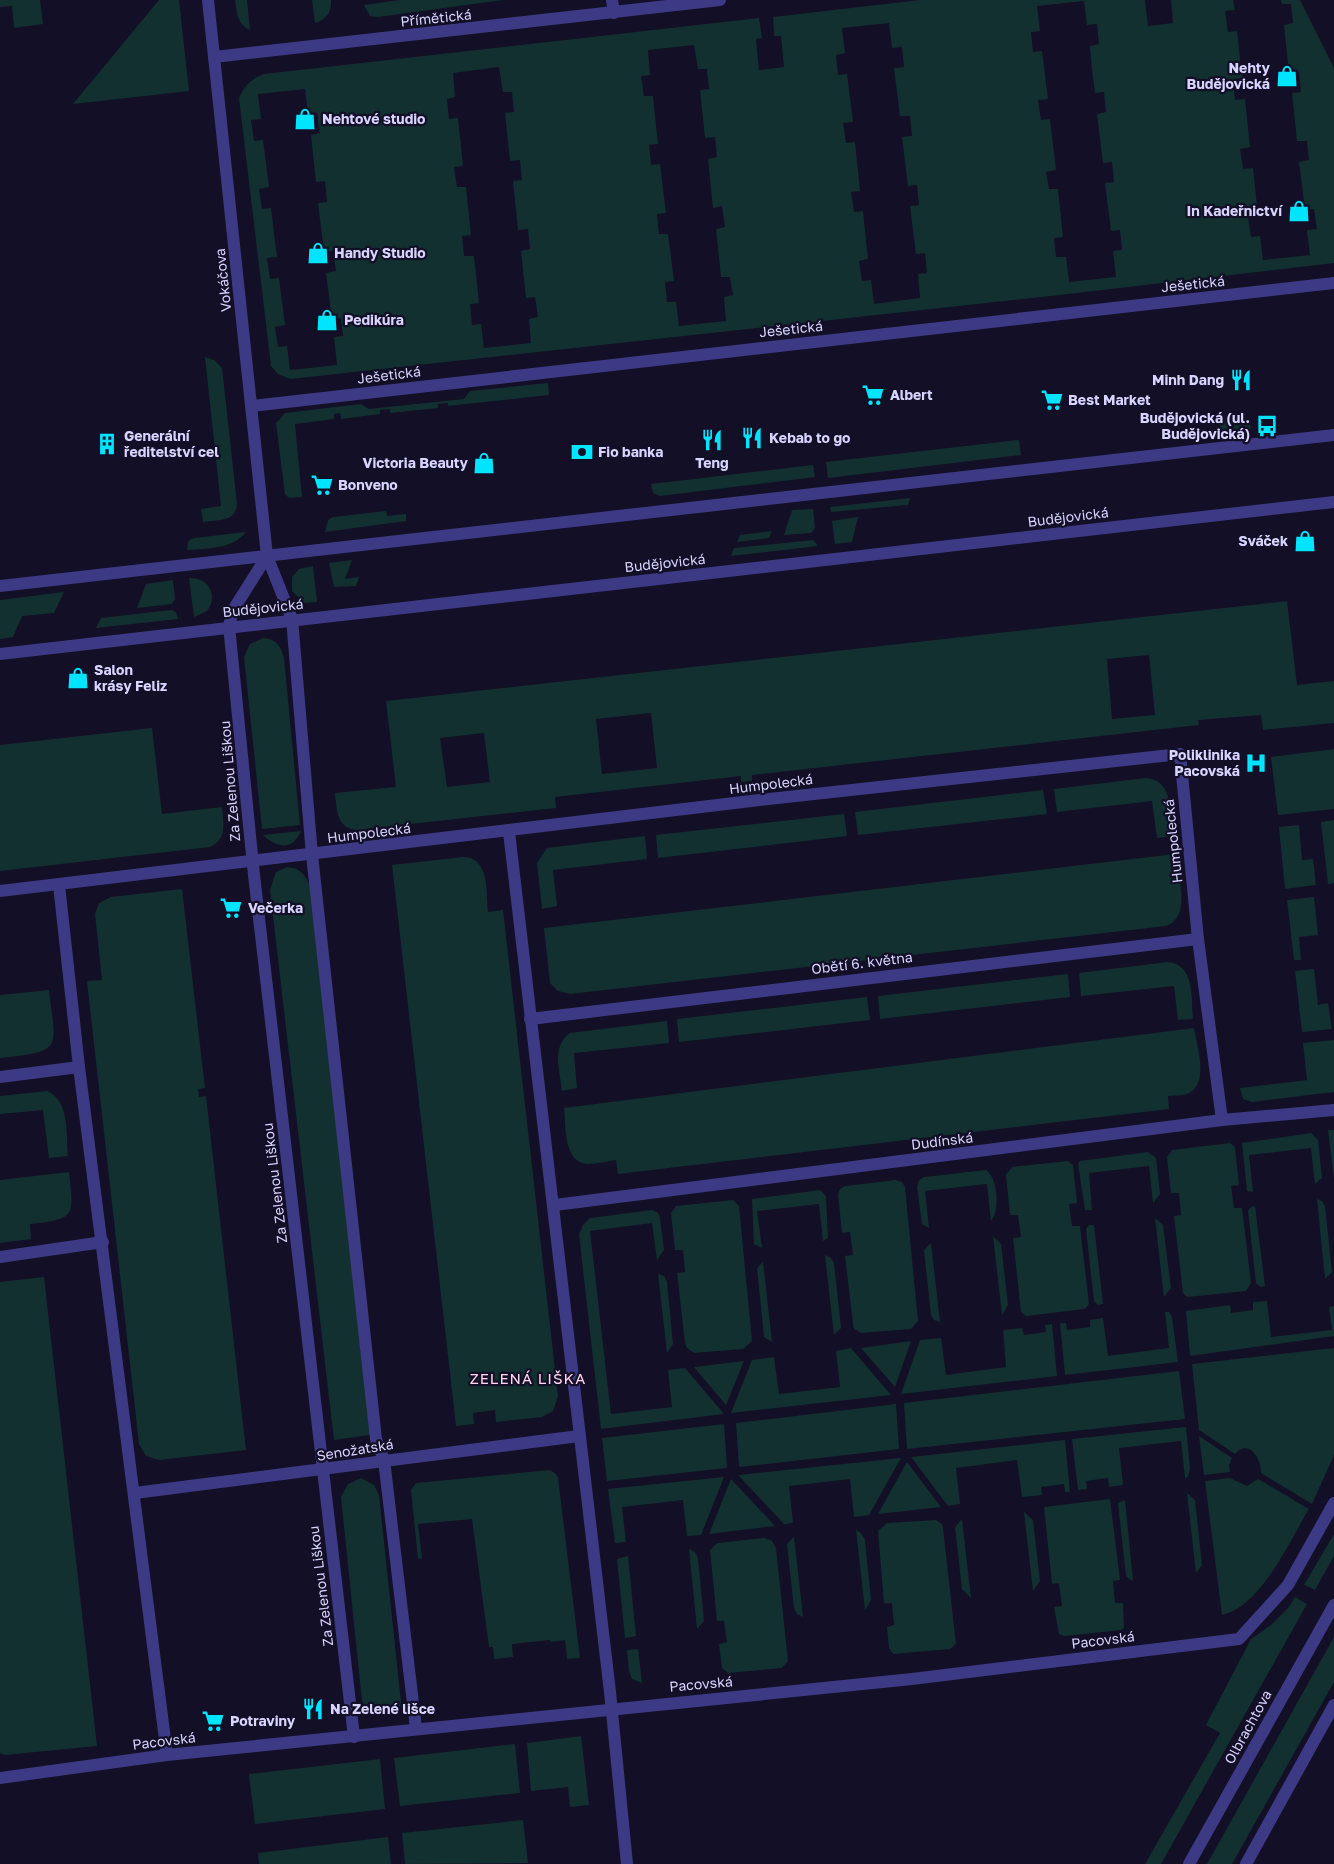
<svg xmlns="http://www.w3.org/2000/svg" width="1334" height="1864" viewBox="0 0 1334 1864" font-family="'Golos Text',sans-serif">
<style>
.green{fill:#12302f;fill-rule:evenodd}
.lines{fill:none;stroke-linecap:round;stroke-linejoin:round}
.minor{stroke:#3d3a85;stroke-width:12}
.tertiary{stroke:#3d3a85;stroke-width:12}
.labels{text-anchor:middle;stroke-width:4.5;stroke-linejoin:round;paint-order:stroke}
.street-label{font-size:14px;fill:#d9d4ff;stroke:#130f26}
.poi-label{font-size:14px;font-weight:bold;fill:#d9d4ff;stroke:#130f26;text-anchor:start}
.neighbourhood-label{font-size:15px;letter-spacing:1px;fill:#ffd6f0;stroke:#130f26}
</style>
<rect width="100%" height="100%" fill="#130f26"/>
<g class="green">
<path d="M0,0H40L43,24L14,28L12,6L0,7Z"/>
<path d="M159,0H179L189,91L73,104Z"/>
<path d="M235,0H247L250,30C237,24 237,13 235,0Z"/>
<path d="M312,0H331C332,12 326,20 315,23Z"/>
<path d="M400,0H503L378,17L370,16L364,5Z"/>
<path d="M920,0H1145L1148,26L1173,23L1171,0H1233L1235,10L1225,11L1228,32L1237,31L1242,78L1233,79L1235,100L1245,99L1250,147L1240,149L1243,169L1253,168L1258,215L1248,217L1251,237L1260,236L1263,260L1310,255L1307,230L1317,229L1314,209L1305,210L1299,162L1309,160L1307,141H1297L1292,93L1301,92L1299,72L1289,73L1284,25L1293,23L1291,4H1282L1281,0H1300L1334,68V263L1042,297L290,379L278,374L271,366L239,98C245,85 251,79 264,74L759,18L762,38L756,39L759,70L784,67L781,36H774L773,17ZM1084,1L1087,25L1097,24L1099,44L1090,46L1092,70L1045,75L1042,51L1033,52L1031,32L1040,31L1037,6ZM889,23L892,48L902,47L904,67L894,68L900,116H910L912,136L902,137L908,186L917,185L919,205L910,206L916,254L925,253L927,273L918,274L920,298L874,304L871,280L862,281L859,261L868,259L863,211L854,212L851,192L860,191L855,142L846,143L843,123L853,122L847,74L838,75L836,55L845,53L842,28ZM694,45L698,69H707L709,89L700,90L705,138L715,137L717,157L708,159L713,208L722,206L725,227L716,229L721,277H730L733,295L724,297L726,321L679,326L676,302H667L665,282L674,281L668,234H659L657,214L666,213L660,164L651,165L649,145L658,144L653,96H644L641,76L650,75L648,50ZM499,67L503,92H512L514,112L505,113L510,161L520,160L522,180L513,181L518,230L528,229L530,249L521,251L526,298L535,297L538,317L529,319L531,343L484,348L481,324L472,325L470,304L479,303L474,256H464L462,236L471,235L466,187H457L454,167L463,166L458,118L449,119L447,99L455,97L453,73ZM1092,70L1095,93L1104,92L1106,112L1097,114L1103,163L1112,162L1114,182L1105,183L1111,231L1120,230L1122,250L1113,251L1116,277L1069,282L1066,257H1056L1054,238L1063,237L1058,189H1049L1046,172L1056,170L1050,119L1041,120L1038,100L1048,99L1045,75ZM305,89L308,114L317,113L320,133L311,135L316,182L325,181L327,202L318,203L324,252L333,251L336,271L326,273L332,319L341,318L343,336L334,337L337,365L290,370L287,346L278,347L275,327L285,325L279,278L270,279L267,258L277,257L271,208L262,209L259,189L269,187L263,140L254,141L251,120L261,119L258,94Z"/>
<path d="M205,357L214,360L222,368L237,504C235,523 219,519 203,522L201,509L221,506Z"/>
<path d="M548,383L549,395L448,406V403L438,404V408L390,413V409L380,410V414L341,419L340,413L334,414V419L295,424L302,497L289,498L285,494L276,423L285,413L361,404L369,409L464,399L470,391Z"/>
<path d="M1238,415L1249,420L1251,429L1221,433L1219,418Z"/>
<path d="M1019,440L1021,455L828,478L826,462Z"/>
<path d="M813,465L815,477L660,496L653,493L651,484Z"/>
<path d="M910,498L908,505L831,512L830,507Z"/>
<path d="M813,509L815,528L811,533L784,535L792,510Z"/>
<path d="M386,511L387,516L406,514V521L325,532L328,520L333,517Z"/>
<path d="M858,517L852,542L835,544L832,521Z"/>
<path d="M772,531L769,538L737,542L740,535Z"/>
<path d="M246,532C231,550 208,548 187,550L188,541L194,538Z"/>
<path d="M813,540L818,546L731,556L734,548Z"/>
<path d="M352,560L345,579L359,577L356,586L334,587L329,563Z"/>
<path d="M313,566L317,602L304,603L292,591V577L299,569Z"/>
<path d="M189,578C208,577 219,595 207,611L194,617Z"/>
<path d="M173,580L175,599L172,604L137,608L146,584Z"/>
<path d="M64,592L54,613L22,616L13,637L0,639V600Z"/>
<path d="M1287,601L1297,685L1334,681V723L1263,730L1261,715L1198,720L1199,725L752,775V781L741,782V776L555,797L556,808L356,830C336,827 337,810 335,793L396,787L386,701ZM1149,655L1155,715L1112,719L1107,659ZM651,713L657,768L602,774L596,719ZM484,733L490,782L447,787L440,738Z"/>
<path d="M171,610L176,612L178,619L96,628L101,618Z"/>
<path d="M263,638C276,639 281,646 284,658L300,825L262,829L244,657L250,644Z"/>
<path d="M152,728L162,814L222,807C223,823 228,839 210,847L0,871V745Z"/>
<path d="M1334,749V809L1278,815L1271,757Z"/>
<path d="M1146,778C1174,780 1170,814 1173,836L1157,838L1152,801L1057,812L1054,789Z"/>
<path d="M1043,790L1047,814L858,835L855,812Z"/>
<path d="M844,814L847,836L658,858L656,835Z"/>
<path d="M1334,820V883L1328,884L1321,822Z"/>
<path d="M1299,825L1302,860L1313,859L1316,885L1285,889L1279,827Z"/>
<path d="M301,831C293,851 276,848 263,835Z"/>
<path d="M645,836L647,859L553,870L557,906L542,909L537,863L547,848Z"/>
<path d="M1175,854C1178,875 1192,917 1166,926L570,994L558,991L550,983L544,928Z"/>
<path d="M463,857C490,857 486,893 488,912L503,910L558,1396L553,1411L542,1417L496,1422L495,1410L473,1413L474,1424L456,1426L392,865Z"/>
<path d="M287,867C300,868 306,875 310,887L370,1435L334,1440L270,890L276,872Z"/>
<path d="M182,889L205,1088L198,1089L199,1097L206,1096L246,1450L159,1460L146,1456L139,1444L87,981L102,980L95,914L99,903L111,897Z"/>
<path d="M1314,897L1318,935L1299,937L1301,960H1294L1287,900Z"/>
<path d="M1168,962C1195,965 1191,997 1193,1019L1178,1020L1174,986L1081,996L1079,973Z"/>
<path d="M1314,969L1318,1005L1328,1003L1332,1029L1302,1032L1295,971Z"/>
<path d="M1068,974L1070,997L880,1019L878,996Z"/>
<path d="M49,990C56,1050 64,1051 0,1058V995Z"/>
<path d="M867,997L870,1020L679,1042L677,1019Z"/>
<path d="M667,1021L669,1043L574,1053L577,1088L562,1091C560,1071 551,1046 570,1033Z"/>
<path d="M1194,1028C1197,1046 1210,1085 1187,1094C1182,1096 1174,1095 1168,1096L1169,1109L618,1174L616,1160C607,1161 597,1164 588,1164C563,1163 566,1126 564,1108Z"/>
<path d="M1334,1040V1092L1252,1102L1243,1099L1240,1088L1307,1080L1303,1043Z"/>
<path d="M47,1091C70,1100 66,1136 68,1156L49,1158L43,1110L0,1114V1096Z"/>
<path d="M1328,1130H1334V1179Z"/>
<path d="M1311,1133L1318,1140L1322,1178L1315,1184L1311,1148L1249,1155L1253,1192L1247,1191L1242,1143Z"/>
<path d="M1230,1143L1235,1147L1239,1185L1231,1186L1234,1208H1242L1251,1283L1246,1291L1187,1297L1183,1293L1174,1216L1181,1215L1179,1193H1171L1167,1157L1172,1150Z"/>
<path d="M1148,1152L1156,1158L1160,1194L1153,1203L1149,1166L1089,1173L1092,1210H1085L1078,1164L1080,1161Z"/>
<path d="M1068,1161L1073,1165L1077,1203L1069,1204L1072,1226H1080L1089,1304L1085,1309L1026,1316L1021,1312L1013,1238L1021,1237L1018,1215H1010L1006,1175L1012,1167Z"/>
<path d="M986,1170C998,1178 1000,1211 991,1221L987,1184L925,1191L929,1228L922,1224L917,1187L919,1180L924,1177Z"/>
<path d="M69,1172C74,1217 76,1219 30,1224L31,1239L0,1243V1180Z"/>
<path d="M896,1180L902,1182L905,1187L918,1321L911,1329L861,1333L854,1329L853,1324L845,1256L853,1255L850,1232L842,1233L838,1194L840,1189L845,1186Z"/>
<path d="M820,1190L826,1196L828,1238L823,1241L819,1204L757,1211L762,1248L754,1244L752,1199Z"/>
<path d="M1317,1199L1322,1201L1325,1206L1332,1272L1325,1279Z"/>
<path d="M733,1200L739,1206L752,1341L743,1349L694,1353L687,1348L685,1343L677,1273L685,1272L683,1250H675L671,1213L676,1206Z"/>
<path d="M1255,1206L1265,1286L1261,1287L1256,1283L1248,1211L1251,1207Z"/>
<path d="M652,1210L658,1213L660,1218L664,1250L657,1260L652,1223L590,1231L611,1414L672,1407L668,1370L685,1368L724,1414L601,1429L579,1234L583,1225L590,1218Z"/>
<path d="M1155,1218L1163,1225L1171,1288L1164,1297Z"/>
<path d="M1089,1225H1094L1103,1304L1098,1305L1094,1301L1086,1229Z"/>
<path d="M993,1236L1001,1244L1008,1305L1002,1315Z"/>
<path d="M931,1243L940,1322L934,1320L931,1315L924,1250Z"/>
<path d="M825,1255L831,1258L834,1263L841,1328L834,1335Z"/>
<path d="M763,1262L772,1342L764,1337L757,1268Z"/>
<path d="M658,1274L664,1276L667,1282L673,1344L667,1353Z"/>
<path d="M44,1277L97,1746L5,1755L0,1753V1282Z"/>
<path d="M1267,1301L1271,1337L1332,1330L1329,1307L1334,1306V1336L1190,1356L1186,1311L1230,1305L1231,1313L1253,1310V1302Z"/>
<path d="M1165,1312H1169L1172,1317L1178,1362L1065,1375L1060,1323H1066L1067,1330L1090,1327V1320L1103,1318L1108,1356L1169,1348Z"/>
<path d="M1052,1324L1057,1376L901,1394L920,1340L941,1338L946,1375L1006,1367L1003,1330L1022,1328L1024,1335L1046,1332L1045,1325Z"/>
<path d="M911,1341L895,1387L861,1348Z"/>
<path d="M851,1348L891,1395L731,1413L752,1360L774,1357L779,1394L840,1387L836,1351Z"/>
<path d="M1334,1348V1455L1312,1504L1261,1473C1262,1459 1248,1438 1235,1454L1199,1430L1192,1364Z"/>
<path d="M744,1361L726,1405L694,1367Z"/>
<path d="M1179,1371L1185,1419L907,1449L904,1403Z"/>
<path d="M896,1404L899,1449L739,1467L736,1423Z"/>
<path d="M724,1424L727,1468L607,1481L602,1438Z"/>
<path d="M1186,1427L1190,1469L1188,1477L1185,1478L1181,1441L1119,1448L1123,1485L1109,1487L1108,1478L1086,1481L1087,1489L1078,1490L1072,1439Z"/>
<path d="M1199,1436L1232,1458L1229,1465L1230,1472L1204,1475Z"/>
<path d="M1065,1440L1070,1492H1065L1064,1484L1041,1487L1042,1495L1022,1497L1017,1460L956,1468L960,1504L948,1506L911,1457Z"/>
<path d="M901,1458L869,1515L854,1517L850,1479L789,1486L793,1523L784,1524L738,1475Z"/>
<path d="M907,1462L941,1507L878,1514Z"/>
<path d="M550,1470L556,1474L558,1478L580,1658L567,1659L565,1640L550,1642V1640L512,1644L513,1657L494,1659L493,1647H489L472,1519L418,1524L422,1558L418,1559L411,1490L416,1483Z"/>
<path d="M724,1477L701,1535L687,1536L683,1500L622,1507L626,1542L615,1543L608,1489Z"/>
<path d="M361,1478L374,1485L379,1495L401,1702L400,1710L367,1714L362,1701L341,1497L348,1484Z"/>
<path d="M1230,1478L1247,1486L1258,1479L1309,1509C1290,1540 1261,1607 1222,1615L1205,1481Z"/>
<path d="M731,1479L775,1526L709,1534Z"/>
<path d="M1187,1493L1195,1500L1202,1565L1196,1573Z"/>
<path d="M1110,1499L1120,1580L1113,1581L1115,1603H1123L1124,1628L1121,1630L1065,1636L1059,1634L1054,1607L1062,1606L1059,1583L1052,1584L1044,1507Z"/>
<path d="M1125,1500L1133,1580H1131L1126,1576L1118,1503Z"/>
<path d="M1024,1512L1033,1520L1040,1581L1033,1591Z"/>
<path d="M962,1519L971,1598L962,1589L955,1527Z"/>
<path d="M936,1520L942,1524L943,1528L956,1644L950,1649L893,1654L889,1648L887,1627L894,1625L892,1603H884L878,1531L887,1523Z"/>
<path d="M856,1530L861,1533L865,1540L871,1600L865,1610Z"/>
<path d="M1334,1534V1556L1315,1590L1304,1585Z"/>
<path d="M794,1537L803,1617L797,1614L794,1608L787,1544Z"/>
<path d="M765,1538L772,1541L776,1548L788,1661L782,1668L728,1673L722,1668L719,1644L727,1642L724,1621H717L710,1550L717,1543Z"/>
<path d="M689,1549L695,1552L698,1558L704,1621L697,1629Z"/>
<path d="M628,1556L636,1636L625,1638L617,1559Z"/>
<path d="M1295,1597L1307,1604L1161,1864H1145L1220,1733L1206,1725L1251,1639L1271,1625L1289,1607Z"/>
<path d="M1334,1637V1682L1232,1864H1207Z"/>
<path d="M638,1649L642,1683L632,1679L629,1671L627,1650Z"/>
<path d="M581,1736L589,1805L570,1807L568,1787L531,1791L527,1743Z"/>
<path d="M515,1744L520,1793L400,1806L394,1758Z"/>
<path d="M380,1759L385,1809L255,1824L249,1774Z"/>
<path d="M523,1820L528,1863L405,1864L402,1833Z"/>
<path d="M388,1837L391,1864H259L258,1853Z"/>
</g>
<g class="lines">
<g class="minor">
<path d="M208,0L267,556L292,619L312,855L376,1439L384,1460L416,1728"/>
<path d="M612,0L614,13"/>
<path d="M214,57L720,0"/>
<path d="M252,406L1334,283"/>
<path d="M267,556L233,610L229,626L254,875L354,1737"/>
<path d="M509,832L610,1692L627,1864"/>
<path d="M59,885L79,1067L167,1755"/>
<path d="M0,891L751,801L1180,754L1198,939L1222,1120"/>
<path d="M530,1019L1198,939"/>
<path d="M0,1077L79,1067"/>
<path d="M555,1205L1222,1120L1334,1110"/>
<path d="M0,1257L103,1242"/>
<path d="M135,1493L579,1436"/>
<path d="M0,1778L167,1755L912,1679L1239,1639L1288,1585L1334,1503"/>
</g>
<g class="tertiary">
<path d="M0,586L1334,435"/>
<path d="M0,654L1334,502"/>
<path d="M1189,1864L1334,1605"/>
<path d="M1246,1864L1334,1705"/>
</g>
</g>
<defs>
<g id="shop-bare" transform="scale(1.725)"><path d="M-5-2.5h2.3a2.7 3.5 0 0 1 5.4 0H5L5.5 6h-11ZM-1.5-2.5h3a1.5 2.3 0 0 0-3 0Z" fill="#00e5ff" stroke="#130f26" stroke-width="2.5" paint-order="stroke"/></g>
<g id="restaurant-bare" transform="scale(1.725)"><path d="M-5-6h1v4h1v-4h1v4h1v-4h1v5L-1.5 .5V6h-2V.5L-5-1ZM5-6V6H3V1.5H1.5Q1.5-4 5-6Z" fill="#00e5ff" stroke="#130f26" stroke-width="2.5" paint-order="stroke"/></g>
<g id="supermarket-bare" transform="scale(1.725)"><path d="M-6-5.5h2.5l.6 2H6L4.5 2H-2.5L-4.4-4H-6ZM-1.5 3.2a1.3 1.3 0 1 0 .1 0ZM3 3.2a1.3 1.3 0 1 0 .1 0Z" fill="#00e5ff" stroke="#130f26" stroke-width="2.5" paint-order="stroke"/></g>
<g id="bus-bare" transform="scale(1.725)"><path d="M-5-6H5V4H4V6H2V4H-2V6H-4V4H-5ZM-3.5-4V0h7V-4ZM-3.5 1.2v1.5H-2V1.2ZM2 1.2v1.5H3.5V1.2Z" fill="#00e5ff" stroke="#130f26" stroke-width="2.5" paint-order="stroke"/></g>
<g id="building-bare" transform="scale(1.725)"><path d="M-4-6H4V6H1V3H-1V6H-4ZM-2.5-4.3h1.7v1.8h-1.7ZM.8-4.3h1.7v1.8H.8ZM-2.5-1h1.7V.8h-1.7ZM.8-1h1.7V.8H.8Z" fill="#00e5ff" stroke="#130f26" stroke-width="2.5" paint-order="stroke"/></g>
<g id="bank-bare" transform="scale(1.725)"><path d="M-6-4H6V4H-6ZM0-2.3a2.3 2.3 0 1 0 0 4.6a2.3 2.3 0 1 0 0-4.6Z" fill="#00e5ff" stroke="#130f26" stroke-width="2.5" paint-order="stroke"/></g>
<g id="hospital-bare" transform="scale(1.725)"><path d="M-5-5h3v3.5h4V-5h3V5h-3V1.5h-4V5h-3Z" fill="#00e5ff" stroke="#130f26" stroke-width="2.5" paint-order="stroke"/></g>
</defs>
<g fill-rule="evenodd">
<use href="#shop-bare" x="1287" y="76"/>
<use href="#shop-bare" x="305" y="119"/>
<use href="#shop-bare" x="1299" y="211"/>
<use href="#shop-bare" x="318" y="253"/>
<use href="#shop-bare" x="327" y="320"/>
<use href="#restaurant-bare" x="1241" y="380"/>
<use href="#supermarket-bare" x="873" y="395"/>
<use href="#supermarket-bare" x="1052" y="400"/>
<use href="#bus-bare" x="1267" y="426"/>
<use href="#restaurant-bare" x="752" y="438"/>
<use href="#restaurant-bare" x="712" y="440"/>
<use href="#building-bare" x="107" y="444"/>
<use href="#bank-bare" x="582" y="452"/>
<use href="#shop-bare" x="484" y="463"/>
<use href="#supermarket-bare" x="322" y="485"/>
<use href="#shop-bare" x="1305" y="541"/>
<use href="#shop-bare" x="78" y="678"/>
<use href="#hospital-bare" x="1256" y="763"/>
<use href="#supermarket-bare" x="231" y="908"/>
<use href="#restaurant-bare" x="313" y="1709"/>
<use href="#supermarket-bare" x="213" y="1721"/>
</g>
<g class="labels">
<g class="street-label">
<text transform="translate(436 18) rotate(-6)" y="5">Přímětická</text>
<text transform="translate(223 280) rotate(-96)" y="5">Vokáčova</text>
<text transform="translate(1193 284) rotate(-6)" y="5">Ješetická</text>
<text transform="translate(791 329) rotate(-6)" y="5">Ješetická</text>
<text transform="translate(389 375) rotate(-7)" y="5">Ješetická</text>
<text transform="translate(1068 517) rotate(-7)" y="5">Budějovická</text>
<text transform="translate(665 563) rotate(-6)" y="5">Budějovická</text>
<text transform="translate(263 608) rotate(-6)" y="5">Budějovická</text>
<text transform="translate(230 781) rotate(-95)" y="5">Za Zelenou Liškou</text>
<text transform="translate(771 784) rotate(-7)" y="5">Humpolecká</text>
<text transform="translate(369 833) rotate(-7)" y="5">Humpolecká</text>
<text transform="translate(1173 841) rotate(-96)" y="5">Humpolecká</text>
<text transform="translate(862 963) rotate(-7)" y="5">Obětí 6. května</text>
<text transform="translate(942 1141) rotate(-7)" y="5">Dudínská</text>
<text transform="translate(275 1183) rotate(-97)" y="5">Za Zelenou Liškou</text>
<text transform="translate(355 1450) rotate(-9)" y="5">Senožatská</text>
<text transform="translate(321 1586) rotate(-97)" y="5">Za Zelenou Liškou</text>
<text transform="translate(1103 1640) rotate(-7)" y="5">Pacovská</text>
<text transform="translate(701 1684) rotate(-5)" y="5">Pacovská</text>
<text transform="translate(1248 1727) rotate(-61)" y="5">Olbrachtova</text>
<text transform="translate(164 1741) rotate(-7)" y="5">Pacovská</text>
</g>
<g class="poi-label">
<text x="1270" y="73" text-anchor="end">Nehty<tspan x="1270" dy="16">Budějovická</tspan></text>
<text x="322" y="124">Nehtové studio</text>
<text x="1282" y="216" text-anchor="end">In Kadeřnictví</text>
<text x="334" y="258">Handy Studio</text>
<text x="344" y="325">Pedikúra</text>
<text x="1224" y="385" text-anchor="end">Minh Dang</text>
<text x="890" y="400">Albert</text>
<text x="1068" y="405">Best Market</text>
<text x="1250" y="423" text-anchor="end">Budějovická (ul.<tspan x="1250" dy="16">Budějovická)</tspan></text>
<text x="124" y="441">Generální<tspan x="124" dy="16">ředitelství cel</tspan></text>
<text x="769" y="443">Kebab to go</text>
<text x="598" y="457">Fio banka</text>
<text x="468" y="468" text-anchor="end">Victoria Beauty</text>
<text x="712" y="468" text-anchor="middle">Teng</text>
<text x="338" y="490">Bonveno</text>
<text x="1288" y="546" text-anchor="end">Sváček</text>
<text x="94" y="675">Salon<tspan x="94" dy="16">krásy Feliz</tspan></text>
<text x="1240" y="760" text-anchor="end">Poliklinika<tspan x="1240" dy="16">Pacovská</tspan></text>
<text x="248" y="913">Večerka</text>
<text x="330" y="1714">Na Zelené lišce</text>
<text x="230" y="1726">Potraviny</text>
</g>
<g class="neighbourhood-label">
<text x="528" y="1384">ZELENÁ LIŠKA</text>
</g>
</g>
</svg>
